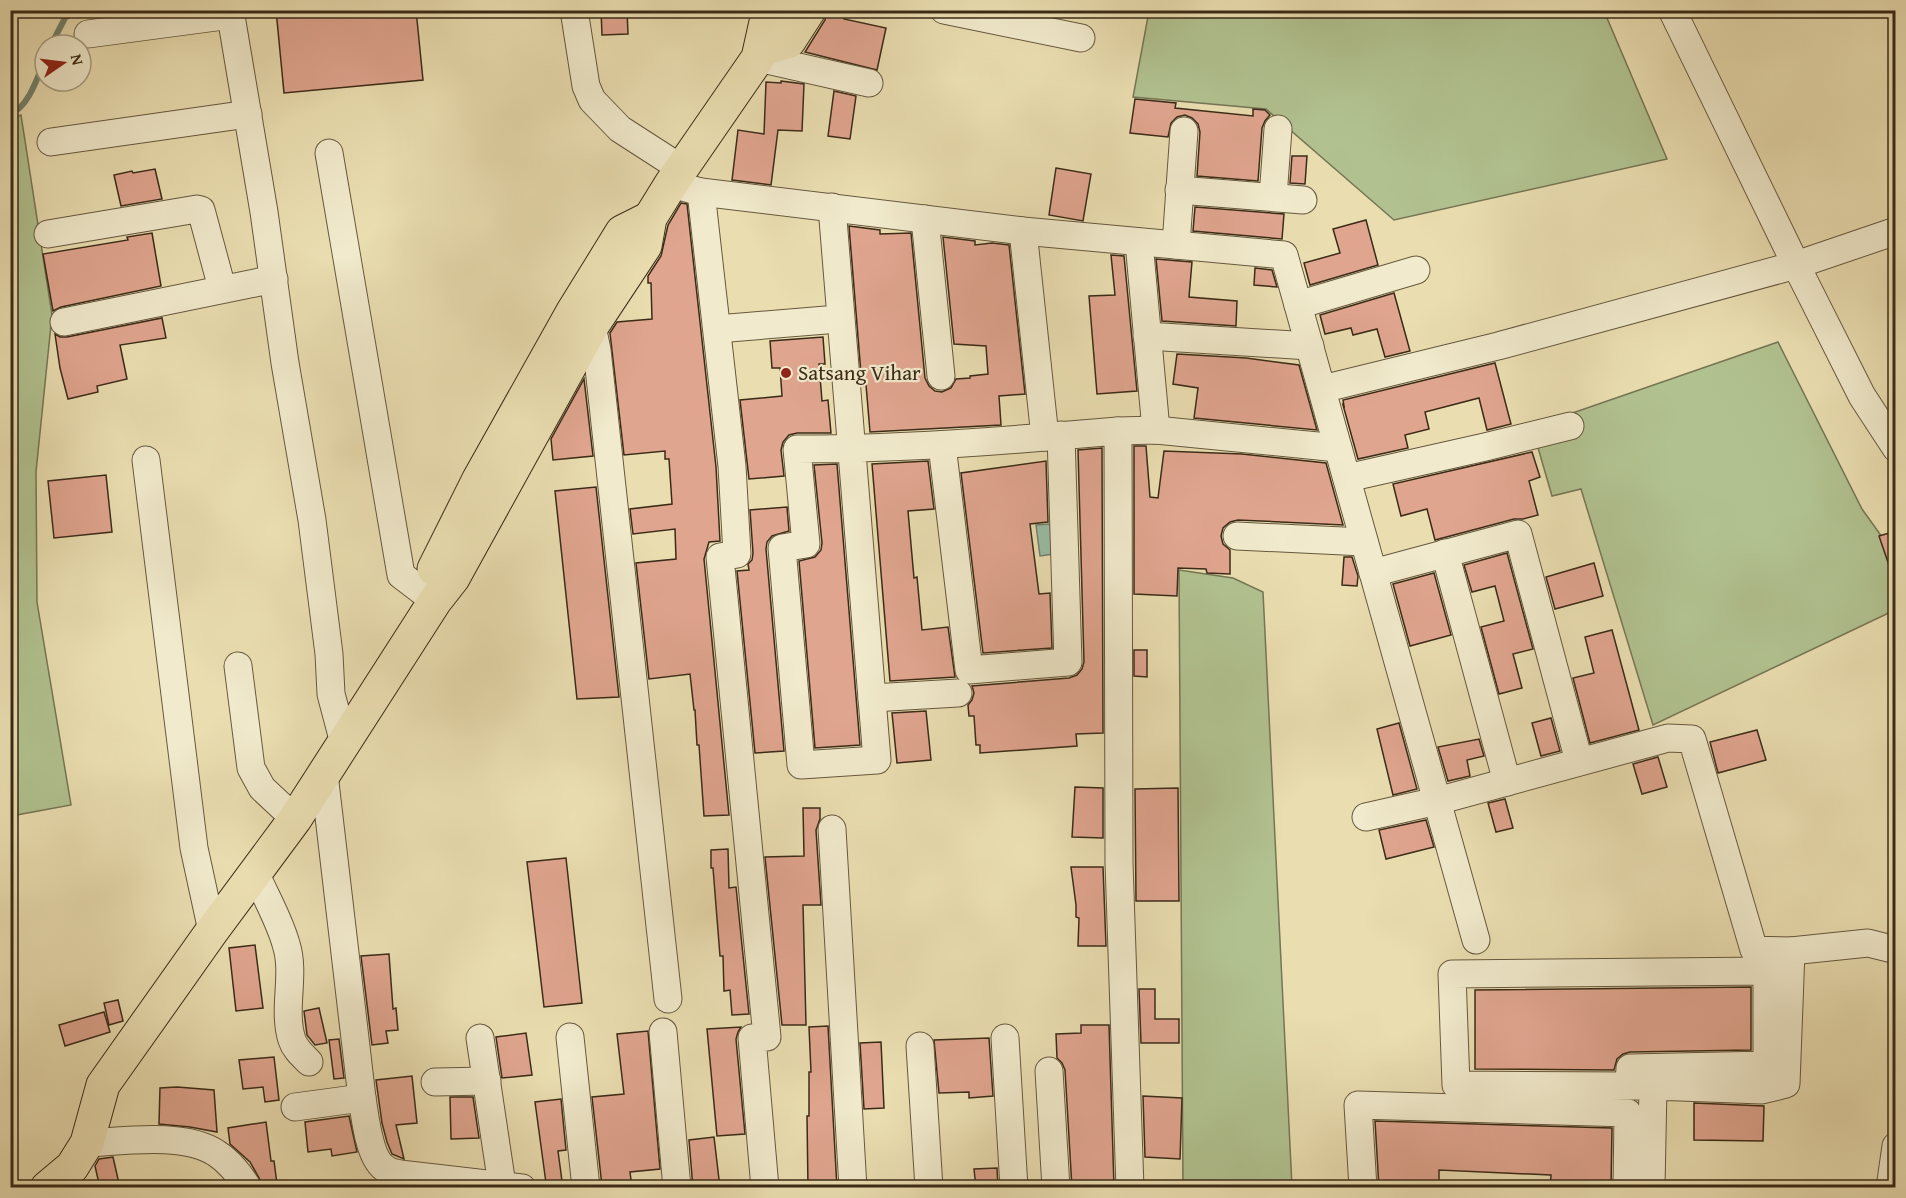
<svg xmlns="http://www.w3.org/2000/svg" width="1906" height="1198" viewBox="0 0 1906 1198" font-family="'Gentium Book Plus',serif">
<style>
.green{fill:#b1c290;stroke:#767654;stroke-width:1.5}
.water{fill:#99bda6;stroke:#73836d;stroke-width:1.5}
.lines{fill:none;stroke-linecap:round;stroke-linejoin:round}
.stream{stroke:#73836d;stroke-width:6}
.building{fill:#e0a58f;stroke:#3a2b17;stroke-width:1.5}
.minor-casing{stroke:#66583e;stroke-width:29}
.major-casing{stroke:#3a2b17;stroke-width:35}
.minor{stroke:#f1eacc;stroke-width:27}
.major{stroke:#eadeb1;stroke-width:33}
.poi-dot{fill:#8f2418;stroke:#f1eacc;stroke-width:2}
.labels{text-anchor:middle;stroke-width:4.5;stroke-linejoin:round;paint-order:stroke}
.poi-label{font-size:21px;fill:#3a2b17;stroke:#f1eacc;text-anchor:start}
</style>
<rect width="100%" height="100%" fill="#eadeb1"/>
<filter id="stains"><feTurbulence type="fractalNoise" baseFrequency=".00333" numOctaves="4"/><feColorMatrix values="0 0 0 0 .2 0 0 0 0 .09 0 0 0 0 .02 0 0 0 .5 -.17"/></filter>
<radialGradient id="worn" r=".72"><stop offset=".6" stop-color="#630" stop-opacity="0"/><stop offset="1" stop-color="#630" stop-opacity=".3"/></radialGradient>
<g class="green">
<path d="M1149,11H1604L1667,159L1394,220L1266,109L1133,97Z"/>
<path d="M21,115L52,315L36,472L37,602L71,805L11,816L10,119Z"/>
<path d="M1778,342L1862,509L1895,555V610L1653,725L1581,489L1552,496L1532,427Z"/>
<path d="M1179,570L1233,578L1263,592L1292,1187H1183Z"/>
</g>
<path class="water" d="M1050,524L1054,554L1040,556L1036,525Z"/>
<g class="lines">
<g class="stream">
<path d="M51,45L65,18L77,10"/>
<path d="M10,114C29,107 38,76 45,59"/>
</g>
</g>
<g class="building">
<path d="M276,10H416L423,80L284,93Z"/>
<path d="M601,10H627L628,34L602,35Z"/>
<path d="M828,10L845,14L844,19L886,28L877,70L805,52L825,20Z"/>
<path d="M781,81L804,84L802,131L778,130L771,185L732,180L738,130L764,134L766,82L781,83Z"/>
<path d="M834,91L856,96L850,139L828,136Z"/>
<path d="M1135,99L1176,103L1175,108L1253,116V109L1265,110L1270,115L1265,121L1262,128L1258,181L1197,176L1200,132L1198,124L1192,118L1185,115L1177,117L1171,123L1168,137L1130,133Z"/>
<path d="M1292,156H1307L1305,184L1290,183Z"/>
<path d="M1056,168L1091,174L1083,221L1049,215Z"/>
<path d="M155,169L162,199L121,206L114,175L132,171L133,173Z"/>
<path d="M681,203L687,204L716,467L720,541L709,542L704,559L729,815L704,816L699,745H697L695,710H694L690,674L649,679L636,563L676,559L675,529L633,534L630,509L672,504L669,459H665V451L624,455L610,333L617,322L652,319L651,283H648V276L661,256L668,225Z"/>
<path d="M1195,207L1284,214L1282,239L1193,231Z"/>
<path d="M1366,220L1378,265L1310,285L1304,263L1340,253L1333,229Z"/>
<path d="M849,226L880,230V234L911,233L925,378L929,386L935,391L942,392L951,388L956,379L970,378V376L988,374L986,346L954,344L943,237L975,241V245L992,243L1009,245L1025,394L999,396L1001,425L870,432L866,385L862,386Z"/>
<path d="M152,233L161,286L61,307L53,311L43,254L128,240L127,237Z"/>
<path d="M1111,255L1124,256L1137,391L1097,394L1089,296L1115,295Z"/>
<path d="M1156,259L1192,262L1189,297L1237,301L1236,326L1162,321Z"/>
<path d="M1255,268L1272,270L1277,287L1254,285Z"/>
<path d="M1394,293L1410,351L1385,357L1377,329L1353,335L1351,328L1325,334L1320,315Z"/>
<path d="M162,318L166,338L120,345L127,379L97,386L98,392L68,399L60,368L55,334L60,337H67Z"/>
<path d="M823,337L825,364H819L822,401L828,400L831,433H797L789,435L783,442L781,450L784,476L749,479L740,400L782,396L780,368H772L770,341Z"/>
<path d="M1177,354L1246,358L1299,365L1317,430L1194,418L1198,388L1173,384Z"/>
<path d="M1495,363L1511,424L1487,430L1479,398L1425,412L1429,429L1405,435L1408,448L1358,459L1343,405L1344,406L1343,400Z"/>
<path d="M584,379L593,456L553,460L551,439Z"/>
<path d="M1134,446H1146L1150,497L1158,498L1164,451L1242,454L1326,463L1343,525L1238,520L1230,522L1223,528L1221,536L1223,544L1230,550V574L1207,573L1206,569L1178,568L1177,596L1134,594Z"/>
<path d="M1102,448L1103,733L1076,734L1077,746L980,753V745H976L974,716H969L968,705L972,700L974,693L972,686L1069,678L1077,675L1082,669L1084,662L1078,450Z"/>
<path d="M1532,452L1540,477L1529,481L1538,515L1523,519H1514L1435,540L1427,509L1401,516L1393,484Z"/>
<path d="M928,461L934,509L908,511L914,578L917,577L922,630L948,627L955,677L890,681L872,464Z"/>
<path d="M1046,461L1048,522L1030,524L1039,594L1050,593L1052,648L983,653L961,473Z"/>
<path d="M837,464L860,745L815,748L799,561L815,557L821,550L822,543L814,465Z"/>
<path d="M106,475L112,532L54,538L48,481Z"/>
<path d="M596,487L619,697L577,699L555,491Z"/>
<path d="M787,507L789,531L772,536L767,542L766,549L784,751L755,753L737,571L749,570L748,564L752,560L753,553L750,510Z"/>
<path d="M1896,531V577H1893L1879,536Z"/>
<path d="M1507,553L1533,649L1513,654L1522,688L1499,694L1481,627L1504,621L1495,586L1472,592L1464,565Z"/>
<path d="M1344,557H1352L1358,576L1357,586L1342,585Z"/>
<path d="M1594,563L1603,596L1555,609L1546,577Z"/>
<path d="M1434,573L1451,635L1410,646L1393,584Z"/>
<path d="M1612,630L1639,730L1590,743L1573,678L1594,673L1585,637Z"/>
<path d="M1134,650H1147V677L1134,676Z"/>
<path d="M926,711L931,760L897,763L892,713Z"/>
<path d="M1551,718L1560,751L1541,756L1532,723Z"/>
<path d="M1399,723L1417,789L1393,795L1377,729Z"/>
<path d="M1757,730L1766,760L1718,773L1710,742Z"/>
<path d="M1479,739L1484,756L1467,760L1470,776L1448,781L1438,747Z"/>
<path d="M1658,757L1667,787L1642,794L1633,764Z"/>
<path d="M1075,787L1103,788V838L1072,837Z"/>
<path d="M1178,788L1179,901H1136L1135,789Z"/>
<path d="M1505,799L1513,828L1496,832L1488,803Z"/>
<path d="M803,808H820V819L816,830L821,905H803L806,1025H782L765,857L804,856Z"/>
<path d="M1426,820L1434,847L1386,859L1379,830Z"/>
<path d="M728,849L729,888L736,887L749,1014L732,1015L730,990L724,991L723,956H720L713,868H711V850Z"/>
<path d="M566,858L582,1003L544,1007L527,862Z"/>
<path d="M1071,867H1103L1106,946H1078L1079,918L1076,917V905Z"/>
<path d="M255,945L263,1008L236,1011L229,948Z"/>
<path d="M389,954L393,1009L396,1008L398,1030L386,1031L388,1043L372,1045L361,956Z"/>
<path d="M1751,987V1050L1630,1052L1623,1054L1617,1059L1614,1070L1475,1069V990Z"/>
<path d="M1139,989H1155V1019H1179V1043H1141Z"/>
<path d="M118,1000L123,1021L109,1025L104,1003Z"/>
<path d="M319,1008L327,1043L315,1045L307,1035L304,1011Z"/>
<path d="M104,1012L110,1032L65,1046L59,1025Z"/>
<path d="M1081,1025H1109L1114,1187L1072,1188L1065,1070L1062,1063L1057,1058L1056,1034L1081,1033Z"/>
<path d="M828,1026L837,1188H808L807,1116H809V1072H811L809,1027Z"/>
<path d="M741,1027L738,1032L736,1039L745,1134L717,1136L707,1029Z"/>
<path d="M648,1031L660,1169L630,1172L632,1188H609V1185L602,1186L592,1097L624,1094L617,1034Z"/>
<path d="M526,1033L532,1075L502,1078L496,1037Z"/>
<path d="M989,1038L993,1096L969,1098V1092L939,1093L934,1040Z"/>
<path d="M339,1039L344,1078L334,1079L329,1040Z"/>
<path d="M881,1042L884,1108L864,1109L860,1043Z"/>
<path d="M274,1057L279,1100L265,1102L263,1087L243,1089L239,1060Z"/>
<path d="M412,1076L417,1123L396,1125L404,1159L392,1154L387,1142L382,1123L376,1080Z"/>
<path d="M177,1087L214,1090L217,1132L190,1127L159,1124L160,1088Z"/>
<path d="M1143,1096L1182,1098L1180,1159L1145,1157Z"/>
<path d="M450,1097H473L479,1138L451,1139Z"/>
<path d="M561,1099L566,1150L558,1151L562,1181L546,1183L535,1102Z"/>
<path d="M1694,1103L1764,1106L1763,1141L1694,1140Z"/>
<path d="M349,1116L357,1152L332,1156L331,1149L308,1152L305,1122Z"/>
<path d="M1375,1121L1612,1128L1611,1188H1550L1551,1175L1439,1170V1188H1379Z"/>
<path d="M266,1122L271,1161H274L277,1184L263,1185L250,1162L230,1144L228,1128Z"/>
<path d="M714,1137L720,1188H693L689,1140Z"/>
<path d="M113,1157L120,1188H100L95,1166L99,1159Z"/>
<path d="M997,1168L998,1188H976L974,1169Z"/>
</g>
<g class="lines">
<g class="minor-casing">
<g id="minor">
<path d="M230,10L264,212L285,363L312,520L329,654L331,694L344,743"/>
<path d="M574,10L586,86L592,100L620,129L682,169"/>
<path d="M944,10L1081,38"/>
<path d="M1672,10L1796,265L1862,396L1896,448"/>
<path d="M88,34L231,15"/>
<path d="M758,58L869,83"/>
<path d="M51,142L248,114"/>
<path d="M329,153L401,575L435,601"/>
<path d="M671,184L701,192L1023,231L1284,255L1476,940"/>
<path d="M1179,190L1303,200"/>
<path d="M701,192L732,466L737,554L720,557L767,1037L752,1038L765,1188"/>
<path d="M1273,197L1278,129"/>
<path d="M832,207L877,760L801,765L782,548L806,544L797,449C880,449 963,444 1045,437"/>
<path d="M925,219L941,376"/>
<path d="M1023,231L1045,437L1118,431L1119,863L1130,1188"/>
<path d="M48,234L197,209L201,210L222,288"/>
<path d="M1139,242L1156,430"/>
<path d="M1176,245L1184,131"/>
<path d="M1298,305L1416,270"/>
<path d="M583,320L592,326L597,350L668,999"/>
<path d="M64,322L274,279"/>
<path d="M717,329L826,320"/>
<path d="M1147,336L1310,346"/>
<path d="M1322,389L1498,346L1796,265L1896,231"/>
<path d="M1118,431L1156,430L1338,448"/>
<path d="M942,445L969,670L1068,662L1061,435"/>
<path d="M146,460L194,848L212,931"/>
<path d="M1347,478L1485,447L1570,426"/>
<path d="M1237,536L1364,542"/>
<path d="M1445,553L1507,782"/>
<path d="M1373,573L1518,534L1579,761"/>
<path d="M238,666L251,768L262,788L295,819"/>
<path d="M872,698L958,693"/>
<path d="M324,774L362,1098C365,1116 369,1160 386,1169C390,1172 396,1173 400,1174L522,1188"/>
<path d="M1366,817L1437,801L1668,738L1692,739L1754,950L1791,951L1786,1084L1762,1090L1653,1086L1651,1188"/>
<path d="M832,829L853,1188"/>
<path d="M255,872C265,896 279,919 286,944C296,975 282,1009 292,1040C295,1049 302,1055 309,1062"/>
<path d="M1791,951L1868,943L1896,950"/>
<path d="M663,1032L677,1188"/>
<path d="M570,1037L586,1188"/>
<path d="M480,1038L502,1185"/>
<path d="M1005,1038L1014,1188"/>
<path d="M920,1046L929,1188"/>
<path d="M1049,1071L1056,1188"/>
<path d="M435,1082L487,1081"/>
<path d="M1629,1086L1630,1068L1767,1065V971L1452,974L1456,1085L1629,1086H1653"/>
<path d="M295,1107L362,1098"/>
<path d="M87,1143C124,1141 185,1132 216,1153C230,1162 239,1174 248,1188"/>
<path d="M1363,1188L1358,1105L1628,1113L1627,1188"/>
<path d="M1890,1188L1896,1146"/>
</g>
</g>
<g class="major-casing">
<g id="major">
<path d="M761,50L789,41L809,10"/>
<path d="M434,569L479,479L572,313L622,232L650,218"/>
<path d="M47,1188L72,1167L87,1143L103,1085L212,931L295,819L435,601L453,578L592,326L645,246L650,218L671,184L758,58L766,22L776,10"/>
</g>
</g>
<use href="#minor" class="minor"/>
<use href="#major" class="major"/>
</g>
<circle class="poi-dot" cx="786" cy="373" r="6"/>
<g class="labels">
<g class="poi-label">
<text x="798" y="380">Satsang Vihar</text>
</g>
</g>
<rect width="1906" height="1198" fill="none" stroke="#eadeb1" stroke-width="36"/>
<rect x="12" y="12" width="1882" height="1174" fill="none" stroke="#3a2b17" stroke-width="3"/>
<rect x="18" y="18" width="1870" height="1162" fill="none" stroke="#3a2b17" stroke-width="1.5"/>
<g transform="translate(63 63) rotate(76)"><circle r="28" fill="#f1eacc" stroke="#a89e84" stroke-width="1.5"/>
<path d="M0-4.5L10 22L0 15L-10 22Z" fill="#8f2418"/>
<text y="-9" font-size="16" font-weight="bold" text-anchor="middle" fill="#3a2b17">N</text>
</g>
<rect width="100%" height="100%" filter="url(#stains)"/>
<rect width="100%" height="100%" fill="url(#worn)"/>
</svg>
